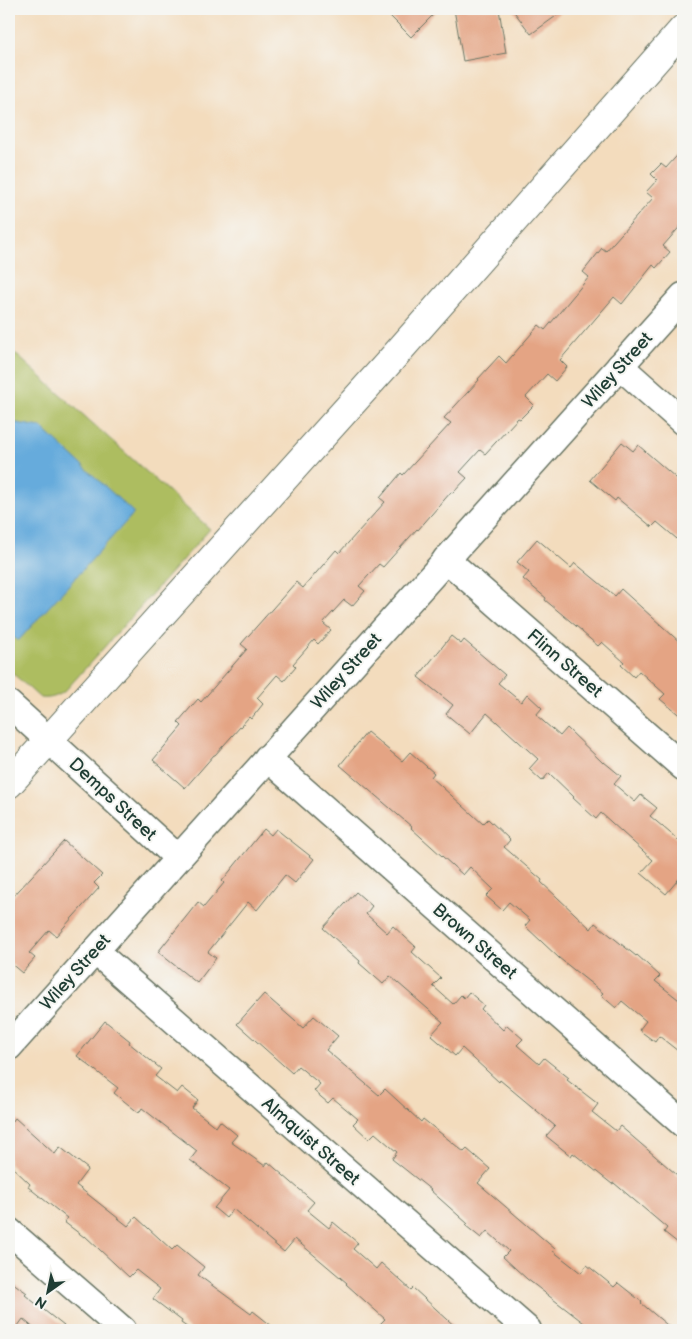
<svg xmlns="http://www.w3.org/2000/svg" width="692" height="1339" viewBox="0 0 692 1339" font-family="'Balsamiq Sans',sans-serif">
<style>
.green{fill:#adbd60;stroke:#667d4a}
.water{fill:#66abdc;stroke:#427488}
.building{fill:#e4a484}
.lines{fill:none;stroke-linecap:round;stroke-linejoin:round}
.minor-casing{stroke:#697564;stroke-width:29}
.major-casing{stroke:#697564;stroke-width:30}
.minor{stroke:#fff;stroke-width:26}
.major{stroke:#fff;stroke-width:28}
.labels{text-anchor:middle;stroke-width:4;stroke-linejoin:round;paint-order:stroke}
.street-label{font-size:18px;fill:#1f3d34;stroke:#f6f6f2}
</style>
<rect width="100%" height="100%" fill="#f6f6f2"/>
<filter id="ink" filterUnits="userSpaceOnUse"><feTurbulence type="fractalNoise" baseFrequency=".02" numOctaves="2"/><feDisplacementMap in="SourceGraphic" scale="10" xChannelSelector="R" yChannelSelector="G"/><feConvolveMatrix kernelMatrix="1 2 1 2 8 2 1 2 1" color-interpolation-filters="sRGB"/></filter>
<filter id="wash" filterUnits="userSpaceOnUse"><feTurbulence type="fractalNoise" baseFrequency=".0096" numOctaves="4" result="noise"/><feDisplacementMap in="SourceGraphic" scale="20" xChannelSelector="R" yChannelSelector="G"/><feGaussianBlur stdDeviation="1.12" result="paint"/><feColorMatrix in="noise" values="0 0 0 0 0 0 0 0 0 0 0 0 0 0 0 0 0 1.4 0 .05"/><feComposite in="paint" operator="in"/></filter>
<g filter="url(#wash)">
<rect width="100%" height="100%" fill="#f3dcbd"/>
<path class="green" d="M9,348L210,529L65,691C57,697 50,699 40,698L9,670Z"/>
<path class="water" d="M11,422L41,427L134,513L18,641L9,633V424Z"/>
<g id="blocks">
<g class="building">
<path d="M383,9H439L411,37Z"/>
<path d="M454,9H499L506,53L463,61Z"/>
<path d="M512,9H566L531,34Z"/>
<path d="M683,149V223L663,246L670,252L656,268L653,265L622,304L614,297L560,360L567,367L555,381L547,374L526,397L534,405L520,419L518,418L485,454L480,450L460,472L467,478L453,493L451,492L418,530L417,529L383,567L379,564L359,586L365,591L352,606L344,600L323,623L331,630L318,644L314,640L293,664L296,667L284,681L277,675L257,698L263,704L251,719L249,717L215,755H214L185,788L153,760L182,726L178,722L198,699L201,702L247,649L241,644L296,582L303,588L336,550L339,553L385,502L380,498L401,473L403,475L451,423L444,418L479,380L478,379L499,356L506,363L539,325L545,330L589,277L583,272L602,248L606,251L653,198L646,192L657,180L651,174L661,164L666,168Z"/>
<path d="M622,442L633,451L638,445L683,484V544L657,522L652,527L617,498L615,501L590,480Z"/>
<path d="M537,539L571,568L575,563L615,596L621,589L683,645V718L660,699L665,694L639,671L634,677L621,665L624,662L602,642L598,646L582,632V631L545,600L546,598L523,579L529,572L517,562Z"/>
<path d="M451,636L461,644L464,640L505,675L498,683L521,702L527,694L542,708L536,715L560,736L567,728L603,763L604,762L621,776L614,784L635,802L641,795L657,808L650,816L683,844V874L666,894L641,873L653,860L601,813L596,819L573,798L574,797L549,773L542,781L529,769L538,759L487,713L470,734L446,714L453,705L418,677Z"/>
<path d="M367,732L402,761L410,752L434,773L431,777L483,824L488,819L510,840L504,847L542,880L541,882L591,929L595,923L636,956L637,955L660,976L655,981L683,1003V1055L659,1036L655,1042L639,1030L646,1021L622,1001L616,1008L601,995L603,993L559,958L525,926L530,920L509,902L502,910L486,896L493,889L470,867L463,875L411,828L412,827L340,765Z"/>
<path d="M264,829L271,835L276,829L314,859L295,883L285,875L257,910L248,902L208,952L216,958L197,983L158,952L198,902L204,907L224,883L222,881Z"/>
<path d="M64,841L102,875L94,883L99,888L56,936L49,930L29,953L35,958L22,973L9,962V901Z"/>
<path d="M356,892L372,906L366,914L387,933L393,926L416,947L412,952L441,978L433,986L453,1004L461,995L464,998L469,992L484,1005L481,1009L503,1030L507,1025L523,1039L517,1045L539,1064L544,1058L569,1078L567,1080L598,1104L592,1112L616,1131L620,1126L683,1180V1247L664,1232L667,1228L614,1183L612,1184L573,1153L571,1156L546,1136L555,1126L500,1080L499,1082L462,1048L455,1056L431,1035L443,1022L390,976L383,984L359,963L360,961L323,928Z"/>
<path d="M264,994L303,1028L314,1016L338,1036L326,1050L379,1095L385,1089L421,1122L423,1119L464,1152L467,1149L490,1169L478,1183L555,1249L553,1251L581,1273L587,1265L614,1287L618,1283L642,1302L641,1303L673,1330H579L584,1323L527,1279L503,1257L509,1251L487,1231L481,1238L466,1226L468,1224L430,1190H431L392,1159L397,1152L375,1133L369,1139L353,1124L358,1119L333,1098L328,1103L314,1091L320,1084L298,1066L292,1073L237,1024Z"/>
<path d="M105,1021L130,1041L129,1043L161,1069L155,1076L177,1093L182,1087L198,1100L192,1108L216,1127L220,1121L237,1135L231,1142L265,1166L268,1162L314,1202L307,1210L329,1228L333,1222L358,1243L353,1249L376,1269L381,1263L411,1290L413,1288L459,1330H387L380,1324L385,1319L346,1284L347,1283L295,1239L284,1252L233,1209L226,1218L214,1208L229,1190L190,1160L197,1151L142,1108L139,1113L114,1093L118,1088L77,1056Z"/>
<path d="M15,1118L55,1154L60,1147L88,1169L76,1185L128,1226L136,1217L172,1250L177,1245L204,1267L198,1275L251,1314L253,1311L277,1330H191L181,1323L182,1321L153,1299L160,1289L136,1270L129,1277L85,1236L84,1237L64,1222L67,1218L28,1187L30,1184L9,1164V1126Z"/>
<path d="M9,1280L27,1293L25,1295L69,1330H36L23,1319L15,1330H9Z"/>
</g>
</g>
</g>
<g filter="url(#ink)">
<use href="#blocks" fill-opacity="0" stroke="#697564" stroke-width="1"/>
<g class="lines">
<g class="minor-casing">
<g id="minor">
<path d="M620,366L683,422"/>
<path d="M446,559L683,767"/>
<path d="M9,704L178,858"/>
<path d="M267,758L683,1124"/>
<path d="M95,951L528,1330"/>
<path d="M9,1047L683,296"/>
<path d="M9,1231L123,1330"/>
</g>
</g>
<g class="major-casing">
<path id="major" d="M9,784L390,361L683,29"/>
</g>
<use href="#minor" class="minor"/>
<use href="#major" class="major"/>
</g>
</g>
<g class="labels">
<g class="street-label">
<text transform="translate(617 370) rotate(-48)" y="6">Wiley Street</text>
<text transform="translate(565 663) rotate(41)" y="6">Flinn Street</text>
<text transform="translate(346 671) rotate(-48)" y="6">Wiley Street</text>
<text transform="translate(113 799) rotate(43)" y="6">Demps Street</text>
<text transform="translate(475 941) rotate(41)" y="6">Brown Street</text>
<text transform="translate(75 972) rotate(-48)" y="6">Wiley Street</text>
<text transform="translate(311 1141) rotate(41)" y="6">Almquist Street</text>
</g>
</g>
<rect width="692" height="1339" fill="none" stroke="#f6f6f2" stroke-width="30"/>
<g transform="translate(48 1292) rotate(213)" stroke="#f6f6f2" stroke-width="4" paint-order="stroke">
<path d="M0-4L9 19L0 12L-9 19Z" fill="#1f3d34"/>
<text y="-8" font-size="14" font-weight="bold" text-anchor="middle" fill="#1f3d34">N</text>
</g>
</svg>
